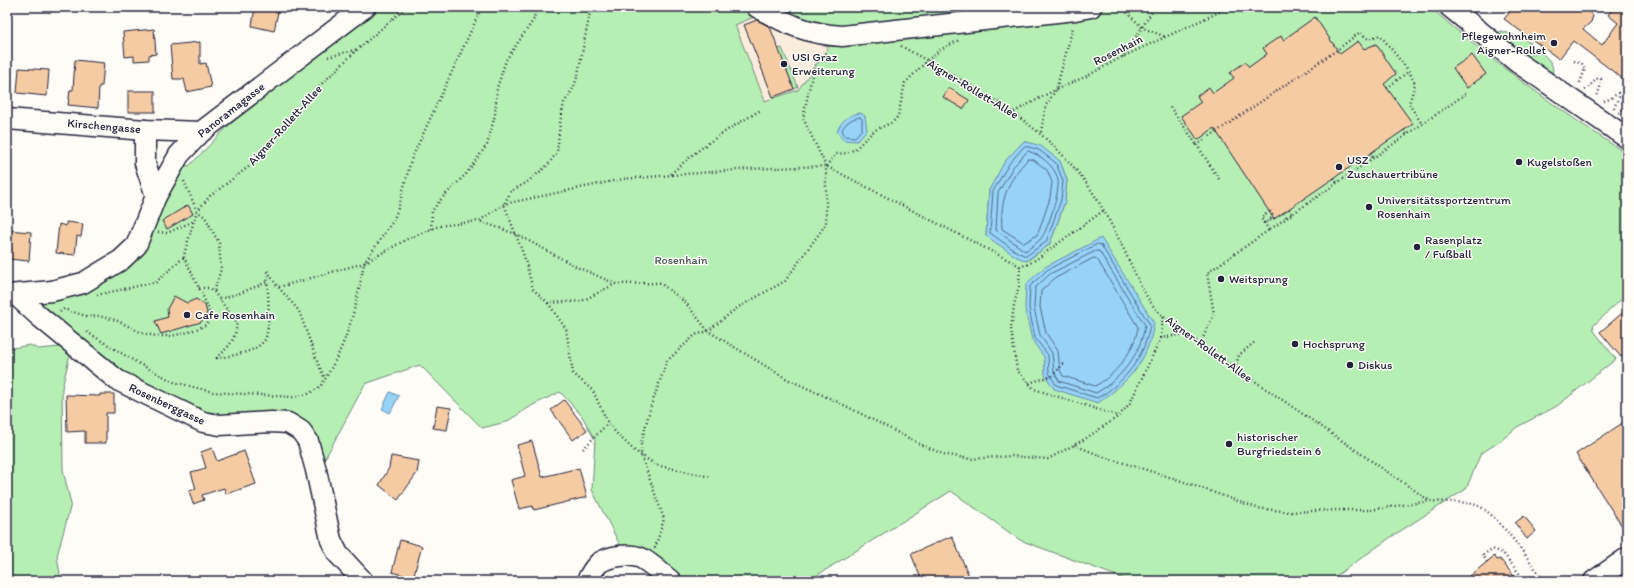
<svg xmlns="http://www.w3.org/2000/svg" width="1634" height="588" viewBox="0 0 1634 588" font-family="Itim,sans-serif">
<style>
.built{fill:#fbedde}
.green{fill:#b6efb3;stroke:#6c8877;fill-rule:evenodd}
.water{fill:#96d3f7;stroke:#688cac}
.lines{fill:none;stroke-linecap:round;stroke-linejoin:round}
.shore{stroke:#506986;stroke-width:1}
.building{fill:#f5cba4;stroke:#22223b}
.minor-casing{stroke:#22223b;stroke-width:23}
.path{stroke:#22223b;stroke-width:2.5;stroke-dasharray:1 3;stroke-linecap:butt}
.minor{stroke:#fdfcf7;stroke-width:20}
.poi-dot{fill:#22223b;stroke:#fdfcf7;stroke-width:1.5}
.labels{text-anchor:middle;stroke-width:3;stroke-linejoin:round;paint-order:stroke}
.poi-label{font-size:12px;fill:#22223b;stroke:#fdfcf7;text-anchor:start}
.street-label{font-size:12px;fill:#22223b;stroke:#fdfcf7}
.park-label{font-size:12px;fill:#475559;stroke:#fdfcf7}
</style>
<rect width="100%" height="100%" fill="#fdfcf7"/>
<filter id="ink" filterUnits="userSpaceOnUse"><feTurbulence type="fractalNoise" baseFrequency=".025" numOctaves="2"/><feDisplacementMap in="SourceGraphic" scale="8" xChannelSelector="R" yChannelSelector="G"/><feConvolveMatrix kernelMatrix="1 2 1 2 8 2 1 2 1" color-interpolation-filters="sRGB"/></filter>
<g filter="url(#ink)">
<path class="built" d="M761,14L835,38L798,90L765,101L735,24Z"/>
<g class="green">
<path d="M382,7H1430C1492,62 1558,109 1627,154V294L1593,326L1594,331L1616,359L1557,406L1517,427L1498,443L1481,453L1466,489L1391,537L1329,581H1178L1151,577L1148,581H1130L1020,540L951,491L808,581H683L626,557L592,490L595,440L582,416L560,392L533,405L506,422L482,428L420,365L365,384L321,466L309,427L220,419L134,389L17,296L121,260L182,165L189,166L230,124ZM761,14L835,38L798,90L765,101L735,25ZM1060,161L1067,180L1065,201L1054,233L1049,245L1027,261L986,236L989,190Z"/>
<path d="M1501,31L1517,36L1531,43L1530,53L1534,55L1539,51C1547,57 1557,66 1551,76L1493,35Z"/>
<path d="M782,48L798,87L794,89L778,49Z"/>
<path d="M30,345L38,349L72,346L62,388L63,470L71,504L57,556L61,581H7V349Z"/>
</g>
<g class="water">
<path d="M861,113L865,116L867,130L857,141L843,140L837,131C842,120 849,114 861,113Z"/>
<path d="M1024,141L1041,146L1060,161L1067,180L1065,201L1054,233L1049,245L1026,261L1015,256L986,236L989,190L1005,161Z"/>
<path d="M1101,238L1154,323C1148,362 1129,381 1098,403L1054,389L1045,375L1044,357L1032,340L1025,309L1026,284L1045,267Z"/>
<path d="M390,392L399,396L390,413L382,409Z"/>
</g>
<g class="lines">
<g class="shore">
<path d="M860,117L862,119V129L855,137L845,136L842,130C845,123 852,118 860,117Z"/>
<path d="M1025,146L1039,150L1056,163L1063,181L1061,200L1046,242L1026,256L1017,252L990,233L993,191L1009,164Z"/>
<path d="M1028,151C1041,155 1055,166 1058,180C1060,191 1048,229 1042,237C1039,242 1030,248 1025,251L996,230L998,193L1013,167Z"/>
<path d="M1028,159L1034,160L1047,170L1052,182L1050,198L1040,228L1037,235L1024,243L1002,229C1000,199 1008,180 1028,159Z"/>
<path d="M1098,244L1101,245L1150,325C1145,356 1125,383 1097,398L1056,385L1049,373L1048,355L1035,338L1029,308L1030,286L1047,270Z"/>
<path d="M1096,251H1099L1145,325C1141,354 1121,379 1096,393L1059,381L1054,372L1052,353L1040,335L1034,308L1035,288L1050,274Z"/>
<path d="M1094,258L1097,259L1138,327C1135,350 1116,375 1095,386L1063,376L1060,370L1058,351L1046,333L1040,307L1041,291L1054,279Z"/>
</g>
</g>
<g class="building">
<path d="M255,7H279L274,31L252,26Z"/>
<path d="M1514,7H1584L1593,16L1591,22L1583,29L1602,45L1618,23L1608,15L1614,7H1627V82L1573,41L1559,59L1504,19Z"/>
<path d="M1315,17L1340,54L1358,41L1364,49L1376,44L1396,74L1384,84L1413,124L1274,219L1214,128L1198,140L1181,116L1201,102L1197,96L1209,87L1213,93L1234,78L1230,73L1245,62L1249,67L1267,54L1263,48L1281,36L1283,40Z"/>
<path d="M757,20L770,27L794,89L773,97L744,25Z"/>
<path d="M154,29L156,54L149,55V60L134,61V56L125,57L123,32Z"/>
<path d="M200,42V64L206,63L211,87L187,92L184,79H173L170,45Z"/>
<path d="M1472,55L1486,74L1467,88L1453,68Z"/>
<path d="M75,60L104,63L102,86H99L98,108L68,105L70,90H73Z"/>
<path d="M19,68L49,70L47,96L17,93Z"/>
<path d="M949,88L969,100L963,109L943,97Z"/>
<rect x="128" y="91" width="27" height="21"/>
<path d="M188,205L193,214L167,229L162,221Z"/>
<path d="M66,222L83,224L81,237L77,236L75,255L56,253L59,224L66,226Z"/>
<path d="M7,230L31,232L29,261L7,259Z"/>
<path d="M174,296L187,303L196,299L205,305L207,313L201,322L161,334L155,321L168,317L167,309Z"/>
<path d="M1627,309V352L1621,357L1600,332Z"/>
<path d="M100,394H114V413H106V443H85V431L67,432L66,395L100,396Z"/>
<path d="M564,400L587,430L573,440L551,410Z"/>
<path d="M437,406L451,408L447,430L433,428Z"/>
<path d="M1627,420V453L1621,457L1627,466V534L1576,454Z"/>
<path d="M532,441L542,477L579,468L587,497L534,510L533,506L519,509L511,480L525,476L517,445Z"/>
<path d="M212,448L217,461L244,451L256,484L226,494L224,488L202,495L204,500L193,504L189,491L196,489L191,472L206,468L201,452Z"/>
<path d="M391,456L419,461L417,473L398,500L379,485L389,468Z"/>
<path d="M1524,516L1536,531L1527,539L1515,523Z"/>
<path d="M952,536L971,581H922L911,554Z"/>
<path d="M400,540L422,546L413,578L392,572Z"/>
<path d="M1494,556L1497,560L1500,559L1518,581H1464Z"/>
</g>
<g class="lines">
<g class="minor-casing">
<g id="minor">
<path d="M757,7C786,24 808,34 842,36L1075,10L1091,7"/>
<path d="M1450,7L1517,62L1627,138"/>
<path d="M7,119L145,130L201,132"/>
<path d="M145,130V163L156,196"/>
<path d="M8,295L52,291L83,283L121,260L136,246L156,196L179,155L201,132L365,7"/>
<path d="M17,296L40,317L117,380L203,422L220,425L271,422L288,423L301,431L308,441L316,470L331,540L338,554L363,581"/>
<path d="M587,581C590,574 594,568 599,563C609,556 630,553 641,558C651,563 662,574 671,581"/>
<path d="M1594,581L1627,558"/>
</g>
</g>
<g class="path">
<path d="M591,7L578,74L574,87L564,103L560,123L557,152L548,165L526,183L511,191L504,204L524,256L533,289L548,303L582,301L615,284"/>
<path d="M1121,7L1143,28L1166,37"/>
<path d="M901,46C970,85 1042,120 1089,187C1105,210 1120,241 1132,267C1139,281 1145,297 1156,309C1164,319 1177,326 1186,334L1430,501C1443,502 1464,501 1476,505C1497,512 1530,562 1544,581"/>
<path d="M328,57L358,49"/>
<path d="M1123,57L1155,7"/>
<path d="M1574,61L1582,64L1585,69L1579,85"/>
<path d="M1387,88L1409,71"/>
<path d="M1585,90L1597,79H1601V84L1597,97"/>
<path d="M1604,101L1610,99L1618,93L1619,97L1613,110"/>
<path d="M1170,107L1197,145"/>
<path d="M1014,112L1051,92L1087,76L1122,57L1230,7"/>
<path d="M1619,113L1627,108"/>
<path d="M1404,130L1407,135"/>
<path d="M1041,132L1046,105L1056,90L1073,27"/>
<path d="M1370,153L1373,158"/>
<path d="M826,166L836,154L847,153L855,149L875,130L893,122L898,116L905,83L927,61L940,50L959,40"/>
<path d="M671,174C699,147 728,129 761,110"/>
<path d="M1334,178L1337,183"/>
<path d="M1219,179L1197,145L1337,50L1360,32L1368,39L1380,35L1409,71L1415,84L1409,104L1422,124"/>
<path d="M184,181L197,211L205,217L219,243L221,269L214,292"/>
<path d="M1289,209L1292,214"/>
<path d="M1103,211L1038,258L1027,265L1020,266L826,166L749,169L623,179L504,204L479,221L516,234L577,267L616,284L660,283L685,302L708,331L787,379L838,402L924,446L943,454L970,459L1011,456L1048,459L1085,439L1119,416L1130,403L1161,338L1186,334"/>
<path d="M1270,211L1274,218L1265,224L1264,223L1272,218"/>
<path d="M1283,213L1287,218"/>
<path d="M431,229L432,211L442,198L466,174L487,145L495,115L497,88L506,60L534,19L536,7"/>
<path d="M1269,230L1261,218L1269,212"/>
<path d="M158,232L167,233L194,221"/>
<path d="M1020,266L1019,286L1014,305L1011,329L1017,370L1034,389L1118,416"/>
<path d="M279,287L364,263L393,221L399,206L411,160L482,7"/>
<path d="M199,288H208L214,292L237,323C235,341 230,345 217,358C231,356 254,353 264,341C272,331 267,284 267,270L275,283L299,311L317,361L325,379C349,339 356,307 364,263L409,238L439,226L479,221"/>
<path d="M97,295L156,282L184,257"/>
<path d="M220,299L240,293L267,282"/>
<path d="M548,303L566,329L573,373L593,391L608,423L618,435L635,451L656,465L711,477"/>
<path d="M60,312L64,309L89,317L98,316L116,320L142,333L156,336H171L189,332L206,325L210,317L209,309L184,257L185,251L197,211L210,196L255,162L297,109L310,95L357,50L406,7"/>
<path d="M87,332L136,362L174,382L213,392L293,397L308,394L320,387L325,379"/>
<path d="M1161,338L1163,315"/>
<path d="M1200,344L1214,314L1207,273L1467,93"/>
<path d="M1235,368L1239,355L1256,341"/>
<path d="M1029,383L1052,376L1065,362"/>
<path d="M1074,445L1104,457L1176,479L1257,508L1290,512L1336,510H1370L1429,501"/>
<path d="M583,449L608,423"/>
<path d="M655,548L664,519L641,455V443L651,406L667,361L695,335L708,331L737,308L785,281L826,224V166L803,118L814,66L828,51"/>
<path d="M1487,562L1483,555L1492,549L1503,553L1525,581"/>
</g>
<use href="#minor" class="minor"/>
</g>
</g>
<g class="poi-dot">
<circle cx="1554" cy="43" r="4"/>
<circle cx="784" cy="64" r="4"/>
<circle cx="1519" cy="162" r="4"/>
<circle cx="1339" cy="167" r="4"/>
<circle cx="1369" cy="207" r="4"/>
<circle cx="1417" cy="247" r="4"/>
<circle cx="1221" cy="279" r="4"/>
<circle cx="187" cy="315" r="4"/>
<circle cx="1295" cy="344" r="4"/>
<circle cx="1350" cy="365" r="4"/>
<circle cx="1229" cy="444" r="4"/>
</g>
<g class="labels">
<g class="poi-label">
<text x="1546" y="40" text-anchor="end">Pflegewohnheim<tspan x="1546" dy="14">Aigner-Rollet</tspan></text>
<text x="792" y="61">USI Graz<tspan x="792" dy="14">Erweiterung</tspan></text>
<text x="1347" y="164">USZ<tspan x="1347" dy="14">Zuschauertribüne</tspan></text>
<text x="1527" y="166">Kugelstoßen</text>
<text x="1377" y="204">Universitätssportzentrum<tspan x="1377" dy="14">Rosenhain</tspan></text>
<text x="1425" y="244">Rasenplatz<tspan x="1425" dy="14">/ Fußball</tspan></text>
<text x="1229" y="283">Weitsprung</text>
<text x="195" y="319">Cafe Rosenhain</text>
<text x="1303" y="348">Hochsprung</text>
<text x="1358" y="369">Diskus</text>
<text x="1237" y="441">historischer<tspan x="1237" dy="14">Burgfriedstein 6</tspan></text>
</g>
<g class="street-label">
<text transform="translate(1118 50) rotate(-27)" y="4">Rosenhain</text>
<text transform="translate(973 89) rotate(31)" y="4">Aigner-Rollett-Allee</text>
<text transform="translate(231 110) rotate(-38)" y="4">Panoramagasse</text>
<text transform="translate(285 125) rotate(-48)" y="4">Aigner-Rollett-Allee</text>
<text transform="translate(104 126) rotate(5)" y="4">Kirschengasse</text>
<text transform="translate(1209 349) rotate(36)" y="4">Aigner-Rollett-Allee</text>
<text transform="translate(167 404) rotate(25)" y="4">Rosenberggasse</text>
</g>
<g class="park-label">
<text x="681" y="264">Rosenhain</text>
</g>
</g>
<rect width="1634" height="588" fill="none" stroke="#fdfcf7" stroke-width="24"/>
<rect x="12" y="12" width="1610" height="564" fill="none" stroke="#22223b" stroke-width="1.5" filter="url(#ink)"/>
</svg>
